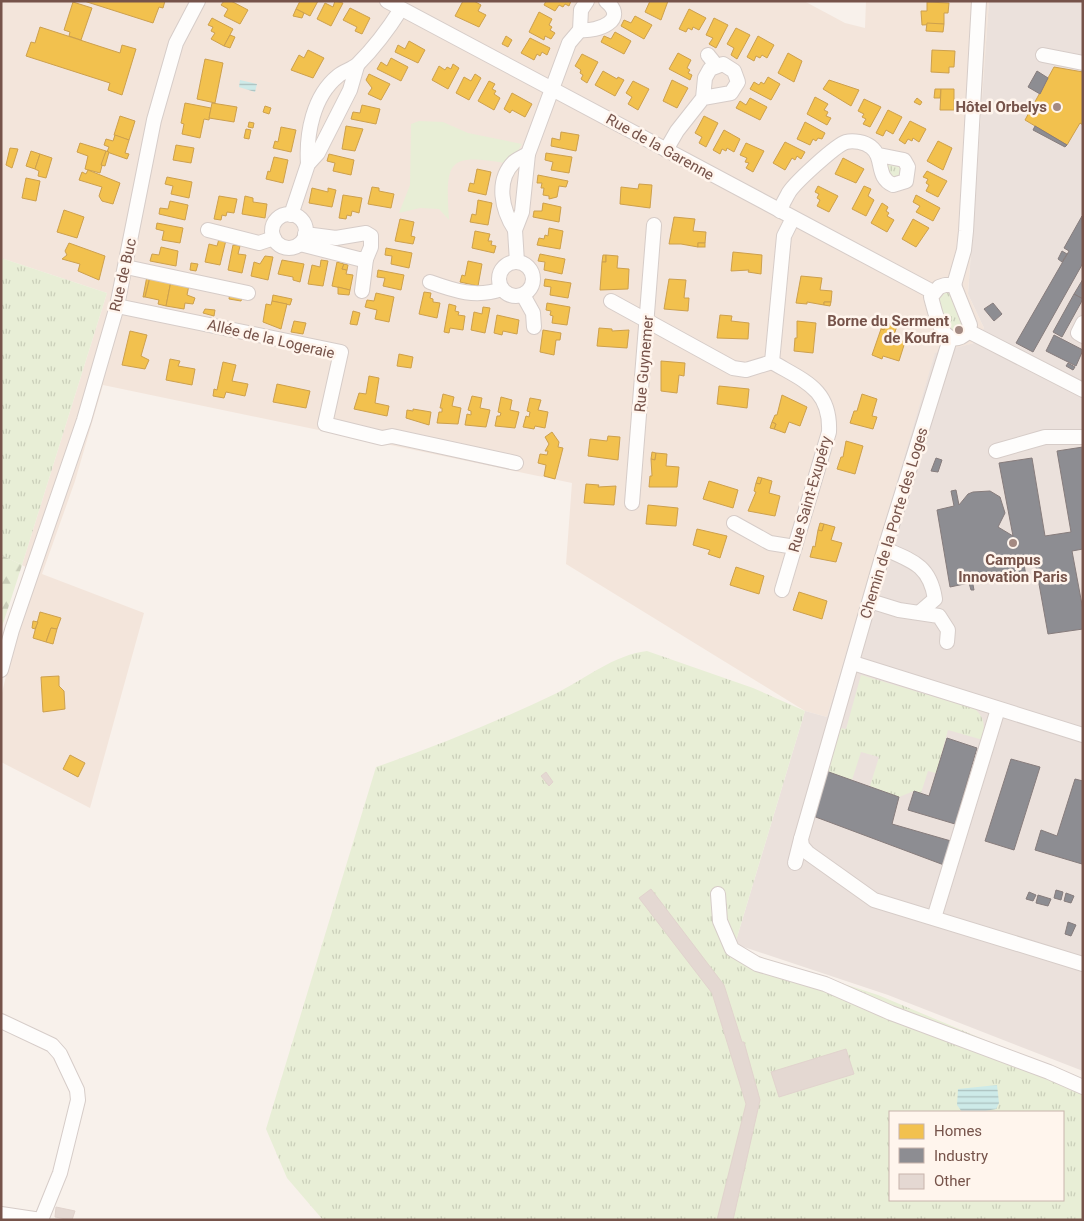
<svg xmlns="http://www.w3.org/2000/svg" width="1084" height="1221" viewBox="0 0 1084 1221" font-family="Roboto,sans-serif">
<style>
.residential{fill:#f3e5db}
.industrial{fill:#ebe1dc}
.grass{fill:url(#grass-tufts);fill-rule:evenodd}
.forest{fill:url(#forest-firs)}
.park{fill:#e8eed6}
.water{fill:url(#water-rules)}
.homes{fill:#f2c14e;stroke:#cda04d}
.industry{fill:#8d8d92;stroke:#867c7c}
.building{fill:#e4d8d2;stroke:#e1d3cd}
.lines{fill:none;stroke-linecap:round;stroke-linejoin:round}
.minor-casing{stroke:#d6ccc8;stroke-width:16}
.minor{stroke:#fefdfc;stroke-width:14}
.poi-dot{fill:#a48a82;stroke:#fff5ed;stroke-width:2}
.labels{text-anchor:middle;stroke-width:5;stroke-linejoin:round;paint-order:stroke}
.poi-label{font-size:15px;font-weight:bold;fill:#76534a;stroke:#fff5ed;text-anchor:end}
.street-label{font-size:15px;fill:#76534a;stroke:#fff5ed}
</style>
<defs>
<pattern id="grass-tufts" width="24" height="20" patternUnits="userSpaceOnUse" patternTransform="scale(1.25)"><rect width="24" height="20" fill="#e8eed6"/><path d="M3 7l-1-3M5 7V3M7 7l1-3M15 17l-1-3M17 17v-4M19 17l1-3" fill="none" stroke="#caceb9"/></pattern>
<pattern id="forest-firs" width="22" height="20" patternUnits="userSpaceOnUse" patternTransform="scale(1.25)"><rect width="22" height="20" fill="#e8eed6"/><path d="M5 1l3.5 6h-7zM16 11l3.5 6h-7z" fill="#caceb9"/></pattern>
<pattern id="water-rules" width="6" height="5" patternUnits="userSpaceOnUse" patternTransform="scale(1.25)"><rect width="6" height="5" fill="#cdeae8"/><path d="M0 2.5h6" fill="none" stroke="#abc0be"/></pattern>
</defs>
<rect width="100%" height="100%" fill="#f8f1eb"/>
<path class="residential" d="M1,1H804L845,23L865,28L866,1H989L968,294L984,328L974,343L935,354L827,717L805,711L566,564L572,483L103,385L75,481L42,574L144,613L90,808L1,762V697L31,570L22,565L107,293L1,258Z"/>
<path class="industrial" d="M989,1H1083V1071L888,995L735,944L805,711L827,717L935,353L974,343L984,328L968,294Z"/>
<g class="grass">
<path d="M884,160L902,165V175L891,179Z"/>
<path d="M1,258L107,293L22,565L1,555Z"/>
<path d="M949,291L951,293L964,326L958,332L949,331C945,319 928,293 949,291Z"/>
<path d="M647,651L753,688L805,711L735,944L752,954L878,995L1083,1081V1220H323L287,1178L266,1129L376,767C438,746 498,721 557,693C586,678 614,655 647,651ZM890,1112H1063V1200H890Z"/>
<path d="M861,675L975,709C986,719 984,726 983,740L948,730L936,773L928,771L921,793L914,791L899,797L870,786L879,757L861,752L852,780L826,771L840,728L846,729Z"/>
</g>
<path class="forest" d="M1,555L22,565L1,630Z"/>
<path class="park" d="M419,121L443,122L468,133L522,144L510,164C448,153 445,159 449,220L439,209L420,208L399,213L410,185L411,124Z"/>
<g class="water">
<path d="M240,80L257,84L255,92L239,87Z"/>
<path d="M997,1085L999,1103L996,1109L980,1112H962L957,1105L958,1089Z"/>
</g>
<g class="homes">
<path d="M84,1H165L163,8L159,7L153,23Z"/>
<path d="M224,1H231L248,10L240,24L224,16L228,9L221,5Z"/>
<path d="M300,1H318L310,16L296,9Z"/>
<path d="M335,1L343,3L331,26L317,19L325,3L333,7Z"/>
<path d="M463,1H474L481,5L478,11L486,15L479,27L455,16Z"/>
<path d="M546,1H571L569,6L565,4L563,7L559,5L555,11L544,5Z"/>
<path d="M650,1H668L661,20L645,12Z"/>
<path d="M73,2L92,8L81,40L69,36L70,32L64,30Z"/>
<path d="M927,2L949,3L948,13H944V24L922,25L921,11H927Z"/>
<path d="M350,8L370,18L362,34L355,31L357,27L343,20Z"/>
<path d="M296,9L304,13L302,18L293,16Z"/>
<path d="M689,9L706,18L699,30L693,27L692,30L688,28L686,32L679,29Z"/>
<path d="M539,12L552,19L549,25L552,27L550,30L555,33L551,39L545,36L544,40L529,32Z"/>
<path d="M635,16L652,25L644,39L621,26L624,20L631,23Z"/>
<path d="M212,18L233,29L224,46L211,39L215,33L211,31L213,27L208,25Z"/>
<path d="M714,18L728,25L716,48L709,44L713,38L706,35Z"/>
<path d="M927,23L944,24L943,32L926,31Z"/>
<path d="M40,27L120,53L122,45L136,49L122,95L108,90L110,83L26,56L31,42L35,43Z"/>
<path d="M736,28L750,35L737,59L731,55L734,48L727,44Z"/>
<path d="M615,32L631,41L624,54L601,42L604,36L611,39Z"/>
<path d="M230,35L235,37L230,48L224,46Z"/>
<path d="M506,36L512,40L508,47L502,44Z"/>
<path d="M758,36L774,45L767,58L762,55L760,58L756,56L754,61L747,57Z"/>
<path d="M530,38L550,48L547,55L542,52L540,56L537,54L534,60L521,53Z"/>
<path d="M409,41L425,50L418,63L395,52L398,45L405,49Z"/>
<path d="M308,50L324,58L313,78L291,70L299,55L304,58Z"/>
<path d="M932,50L955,51L954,67H949V73L931,72Z"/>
<path d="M678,53L691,60L687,68L690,70L688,73L692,75L690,80L669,69Z"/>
<path d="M788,53L802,61L794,82L778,73Z"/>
<path d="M582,54L598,62L587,83L581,79L583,75L580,73L581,70L575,66Z"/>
<path d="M391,58L408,67L401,81L377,69L381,62L387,66Z"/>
<path d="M205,59L223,63L215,103L197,99Z"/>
<path d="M453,64L459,68L448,89L432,80L439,66L445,70L447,67L451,69Z"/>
<path d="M1054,67L1083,72V125L1080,123L1067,145L1025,120Z"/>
<path d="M603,71L617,79L618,77L624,80L615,96L595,85Z"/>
<path d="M369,74L390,84L381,100L368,94L372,88L366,80Z"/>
<path d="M475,74L481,78L469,100L456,93L464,77L471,81Z"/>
<path d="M768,77L780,84L771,100L750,89L754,82L759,85L761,82L764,84Z"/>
<path d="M672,80L688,88L677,108L663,101Z"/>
<path d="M829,80L859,90L851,106L823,89Z"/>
<path d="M489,81L495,84L492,89L496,91L494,94L500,98L494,110L478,101Z"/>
<path d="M633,81L649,89L638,110L628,104L632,97L626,93Z"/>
<path d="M935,89H941L940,98H934Z"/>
<path d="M941,89H954V110H940Z"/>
<path d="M512,93L532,104L525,117L512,110L510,113L504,109Z"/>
<path d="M815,97L828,104L824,110L828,112L826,116L831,118L827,125L807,114Z"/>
<path d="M750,98L767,107L760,120L736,108L740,101L746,105Z"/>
<path d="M917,98L922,102L920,105L914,102Z"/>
<path d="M864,99L881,107L870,127L863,124L866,119L862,117L864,114L858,111Z"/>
<path d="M185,103L211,108L209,120L204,119L200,138L182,134L184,124L181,123Z"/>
<path d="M212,103L237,107L234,122L209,118Z"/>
<path d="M362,105L380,109L376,124L351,119L353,112L360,113Z"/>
<path d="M265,106L271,108L269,114L263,112Z"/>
<path d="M888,110L902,117L893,134L886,130L883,136L876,133Z"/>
<path d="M120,116L135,121L129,140L114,135Z"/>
<path d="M704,116L718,123L706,147L699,143L702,137L695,133Z"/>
<path d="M910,121L926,129L919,142L913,138L912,141L908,139L905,144L899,140Z"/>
<path d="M249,122L254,123L253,128L248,127Z"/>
<path d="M805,122L825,133L822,139L818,138L816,141L813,139L810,145L797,139Z"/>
<path d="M346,126L363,129L355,151L342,149Z"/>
<path d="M281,127L296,130L291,152L273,148L275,141L278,142Z"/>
<path d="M246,129L251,130L249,139L244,138Z"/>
<path d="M724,130L740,139L734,152L727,148L726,151L722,149L720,154L713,150Z"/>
<path d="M561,132L579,135L576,151L551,146L552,138L560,140Z"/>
<path d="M115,135L129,140L125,153L129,154L127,159L107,152L109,147L104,145L106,139L113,141Z"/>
<path d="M938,141L952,148L943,170L927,161Z"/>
<path d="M785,142L805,152L801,159L797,156L795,160L792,158L785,170L773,163Z"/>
<path d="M80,143L106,151L100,173L85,169L88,156L77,152Z"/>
<path d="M746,143L764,151L753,172L746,168L749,163L745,162L747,158L740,155Z"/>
<path d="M176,145L194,148L191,163L173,160Z"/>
<path d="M10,148L18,149L12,168L6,165Z"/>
<path d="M31,151L40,154L35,169L26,166Z"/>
<path d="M106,151L109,152L105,166L101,165Z"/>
<path d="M546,153L572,157L569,173L551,170L553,162L545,160Z"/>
<path d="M40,154L52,158L46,178L38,176L39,171L35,169Z"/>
<path d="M329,154L354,160L351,175L333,171L335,163L327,161Z"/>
<path d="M274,157L288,160L283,183L266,179L268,171L270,172Z"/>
<path d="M843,158L864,169L856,183L835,174Z"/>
<path d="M477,169L491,172L486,195L468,191L470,183L474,184Z"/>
<path d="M88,170L120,183L113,204L102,201L99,196L102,187L79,180L82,172L86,174Z"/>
<path d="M927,171L947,181L938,197L926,191L929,185L926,183L928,179L923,177Z"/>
<path d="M538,175L568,181L566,187L559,186L557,197L549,199V196L543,195L544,188H541L542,183H537Z"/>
<path d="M167,177L192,182L189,198L171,194L173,186L165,184Z"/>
<path d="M26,178L40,181L36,201L22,198Z"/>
<path d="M639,184L652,185L650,208L620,204L621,187L638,189Z"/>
<path d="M818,186L838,196L829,212L817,206L820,200L817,198L819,194L815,192Z"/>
<path d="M864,186L871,189L868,196L874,200L866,216L852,209Z"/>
<path d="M372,187L379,188V191L394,194L391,208L368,204Z"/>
<path d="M312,188L328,192V188L336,190L332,207L309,203Z"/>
<path d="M343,195L362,198L359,213L352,211L351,216L347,215L346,219L339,218Z"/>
<path d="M916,195L940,208L933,221L916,212L920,206L913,202Z"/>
<path d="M219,196L237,199L234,213L227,212L226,216L222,215L221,220L214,219Z"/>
<path d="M245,196L253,198V202L267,204L265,218L242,214Z"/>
<path d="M478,200L492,203L488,225L470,222L472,214L476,215Z"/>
<path d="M170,201L188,205L185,220L159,214L160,208L168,209Z"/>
<path d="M543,203L561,207L559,222L533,217L534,211H542Z"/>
<path d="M882,203L888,207L886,211L889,213L887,216L894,220L887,232L871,223Z"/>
<path d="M64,210L84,217L77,238L57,232Z"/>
<path d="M674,217L695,219L693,231L706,232L705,243H698V247L681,244H669Z"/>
<path d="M400,219L414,222L411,236L415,237L413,244L395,241Z"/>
<path d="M913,219L929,228L916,247L902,239Z"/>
<path d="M157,223L183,228L180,243L162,240L164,231L156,229Z"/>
<path d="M549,228L563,231L560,249L537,245L539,238L544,239L545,235L548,236Z"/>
<path d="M475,231L490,234L488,241H492L491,245L496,246L494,253L472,248Z"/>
<path d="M219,239L226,240L220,265L205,262L209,244L217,246Z"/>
<path d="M69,243L105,256L99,280L78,271L80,264L62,259L67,255L65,251Z"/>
<rect x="698" y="243" width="7" height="4"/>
<path d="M233,245L240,246L238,254L246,255L242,273L228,270Z"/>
<path d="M161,247L178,251L176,266L150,261L152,254L159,255Z"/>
<path d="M386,248L412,253L409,268L391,264L392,256L385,255Z"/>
<path d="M733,252L762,255L761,274L748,272L749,270L731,271Z"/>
<path d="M540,254L565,259L562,274L544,270L545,262L538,261Z"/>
<path d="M603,255H606V262H602Z"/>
<path d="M606,255L618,256L617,268L629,269L628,289L600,290L602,262H606Z"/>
<path d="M265,256L273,257L268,280L251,276L254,262L260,264Z"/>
<path d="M282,260L304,264L300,282L293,280V277L278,274Z"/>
<path d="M321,260L328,261L323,286L308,284L312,265L320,267Z"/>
<path d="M468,261L482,264L478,286L460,282L462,275L465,276Z"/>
<path d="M337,262L344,264L342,269L347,270L346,274L353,275L350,290L332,286Z"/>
<path d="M191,263L198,264L196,271L190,270Z"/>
<path d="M344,264L348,265L347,270L342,269Z"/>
<path d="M378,270L404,275L401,290L383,286L385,278L377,277Z"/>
<path d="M147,276L150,277L145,297H143Z"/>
<path d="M801,276L822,278L820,290L832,291L831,302H824V305L807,302V304L796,303Z"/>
<path d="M150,277L171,281L166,306L158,304L159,300L145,297Z"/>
<path d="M545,279L571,283L568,298L550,295L551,287L544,286Z"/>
<path d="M669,279L686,280L684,298H689L688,311L664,309Z"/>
<path d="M171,281L189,285L187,295L195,298L193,304L185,303L184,309L166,306Z"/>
<path d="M338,287L350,290L349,295L338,294Z"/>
<path d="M230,292L243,295L241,301L229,299Z"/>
<path d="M424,292L431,293L430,298L433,299V302L440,303L437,318L419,314Z"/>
<path d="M376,293L394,297L389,322L375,319L377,310L365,307L367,300L374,301Z"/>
<path d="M273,295L292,299L290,305L272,301Z"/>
<path d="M272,301L287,304L281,329L263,322L266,304L271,305Z"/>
<path d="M824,302H831L830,306L824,305Z"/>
<path d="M547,303L570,307L567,325L552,323L553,316L550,315L551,311L546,310Z"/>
<path d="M449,304L456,306L455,311L459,312L458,315L465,316L463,330L450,328L449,333L444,332Z"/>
<path d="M483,307L490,308L485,333L471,330L474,312L482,314Z"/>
<path d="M205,309L215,310L214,316L203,313Z"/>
<path d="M353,311L360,313L357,325L350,324Z"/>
<path d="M497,315L519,320L517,334L503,331L502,335L494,333Z"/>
<path d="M720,315L732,316L731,321L749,323L748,339L717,338Z"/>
<path d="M294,321L306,323L303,334L291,332Z"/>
<path d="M797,321L816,323L813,353L794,351L795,338H797Z"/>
<path d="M883,322L887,323L884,330L881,329Z"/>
<path d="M887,323L897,326L893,338L905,342L899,361L883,356L882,359L872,355L881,329L884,330Z"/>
<path d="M599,328L612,329V331L629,330L627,348L597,346Z"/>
<path d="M543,330L561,333L560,340H556L554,355L540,352Z"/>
<path d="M130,331L147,335L141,356L149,360L145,369L122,365Z"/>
<path d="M399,354L413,357L411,368L397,366Z"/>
<path d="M170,359L180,361L178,366L195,369L192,385L166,380Z"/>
<path d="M661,361L685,363L684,376L679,375L677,393L661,391Z"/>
<path d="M223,362L236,365L232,381L248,384L245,396L226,392L224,398L213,396L214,389L217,390Z"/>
<path d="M369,376L379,378L375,403L389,406L387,416L354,409L359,393L366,394Z"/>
<path d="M277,384L310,391L306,408L273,402Z"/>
<path d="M719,386L749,389L747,408L717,404Z"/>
<path d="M443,394L454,397L452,406L461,408L458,424L437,423L439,412H442V408H440Z"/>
<path d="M862,394L877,399L872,416L877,417L873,429L850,423L854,411H857Z"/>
<path d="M782,395L807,407L800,426L789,422L785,433L774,429L776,424L772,422L775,415H777Z"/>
<path d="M472,396L482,398L480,408L490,410L486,427L465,425L467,414L471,415V411L468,410Z"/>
<path d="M501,397L512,400L510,410L519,412L515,428L495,426L497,416H500L501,413L498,412Z"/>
<path d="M530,398L541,400L538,410L548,412L545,428L535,426L534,429L523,427L526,416L529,417L530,412L527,411Z"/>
<path d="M413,409L431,412L429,425L406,418L407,410L413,411Z"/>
<path d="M772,422L776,424L774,429L770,428Z"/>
<path d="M552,432L559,442L558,447L563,448L555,479L544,476L546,465L538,463L540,454L547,455L548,451H545L549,444L545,437Z"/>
<path d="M608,436L620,437L618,460L588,456L590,439L607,441Z"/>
<path d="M846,441L863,446L855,474L837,469L841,457H843Z"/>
<path d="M652,452L656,453L655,460L651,459Z"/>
<path d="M656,453L667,454L666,466L679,467L677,487H649L650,476H652L651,459L655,460Z"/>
<path d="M758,477L762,478L760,484L756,483Z"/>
<path d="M762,478L772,481L769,493L780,496L775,516L748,511L756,492L754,491L756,483L760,484Z"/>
<path d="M709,481L738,490L733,508L703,499Z"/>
<path d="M586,484L599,485L598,487L616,486L614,505L584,503Z"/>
<path d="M648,505L678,508L676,526L646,524Z"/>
<path d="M820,523L824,524L822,531L818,530Z"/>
<path d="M824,524L835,527L831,540L842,543L836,562L810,557L813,546L815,547L818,530L822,531Z"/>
<path d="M697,529L727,536L720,558L708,554L710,550L693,545Z"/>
<path d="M736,567L764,576L759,594L730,585Z"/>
<path d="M799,592L827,601L822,619L793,610Z"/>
<path d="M40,612L61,618L57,629L51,628L46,642L33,638Z"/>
<path d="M33,621L38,622L35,629L32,628Z"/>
<path d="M51,628L57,629L53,644L46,642Z"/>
<path d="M59,676V686L64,691L65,709L43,712L41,677Z"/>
<path d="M70,755L85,763L78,777L63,769Z"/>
</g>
<g class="industry">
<path d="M1037,71L1048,78L1040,94L1028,87Z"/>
<path d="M1035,126L1067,145L1065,147L1033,130Z"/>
<path d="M1082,216L1083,263L1033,352L1016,343L1069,251L1064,248Z"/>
<path d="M1062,251L1067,254L1062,262L1058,259Z"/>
<path d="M1083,279V299L1074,294Z"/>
<path d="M1074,294L1083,299L1062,337L1053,332Z"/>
<path d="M993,303L1002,314L994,321L984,309Z"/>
<path d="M1054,335L1083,350L1076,366L1046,351Z"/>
<path d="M1068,363L1075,367L1073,370L1066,366Z"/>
<path d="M1083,447V549L1072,551L1083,610V629L1048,634L1034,556L1023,558L1026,576H1020L1018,565L1014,573L999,583L984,582L971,574L974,590H971L969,583L950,587L937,510L954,506L951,491L956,490L959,505L968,494L973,492L990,491L1000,497L1005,513L998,527L1013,536L999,463L1032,458L1045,536L1071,532L1057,451Z"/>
<path d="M936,458L942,460L938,472L931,471Z"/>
<path d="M947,738L977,748L955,824L908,810L914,791L929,796Z"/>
<path d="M1011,759L1040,767L1014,850L985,841Z"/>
<path d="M826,771L899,797L892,824L951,841L944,865L813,816Z"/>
<path d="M1075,779L1083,781L1082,864L1035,850L1041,830L1057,836Z"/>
<path d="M1056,890L1063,892L1061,900L1054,898Z"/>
<path d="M1029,892L1036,895L1033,901L1026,899Z"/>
<path d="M1066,893L1074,896L1071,903L1064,901Z"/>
<path d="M1038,895L1051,899L1048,906L1036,903Z"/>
<path d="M1068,922L1076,925L1071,936L1065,934Z"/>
</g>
<g class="building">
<path d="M546,772L553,782L549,786L541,776Z"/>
<path d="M651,889L724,985L742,1042H744L760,1100L733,1220H717L746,1104L712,993L639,898Z"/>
<path d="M846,1049L854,1074L779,1097L771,1072Z"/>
<path d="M56,1207L75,1211L72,1220L55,1217Z"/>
</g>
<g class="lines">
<g class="minor-casing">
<g id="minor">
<path d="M387,1L933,292"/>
<path d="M580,30C598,32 629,20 606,1"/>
<path d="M708,55L716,65"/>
<path d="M1043,55L1083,63"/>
<path d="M666,150L677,131L703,98L705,78L710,69L723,64L734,71L738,82L731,93L703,98"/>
<path d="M308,164C306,134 313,96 338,76C344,71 353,69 358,64C375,47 389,28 401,9"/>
<path d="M780,211C782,205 785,199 788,194C793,184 836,145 846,142C853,140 865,142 871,147C885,158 875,177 893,185L906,181L908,167L904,160L879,155"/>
<circle cx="289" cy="231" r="17"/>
<path d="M291,215L308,164L318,153L350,90L357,66"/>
<path d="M208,230L259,243L274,238"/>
<path d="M515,230C502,210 495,181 514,162C518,159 524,156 528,154"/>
<path d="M300,244L359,259H366L371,247V236L366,233L336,238L305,234"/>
<path d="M517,262L515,230L522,212L528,154L569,43L580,30L581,10L587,1"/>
<circle cx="516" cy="279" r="17"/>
<path d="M126,267L248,293"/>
<path d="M430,282C455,291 476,298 502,289"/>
<path d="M945,285H954L970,325C968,331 967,334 961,337C941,346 935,311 931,297L939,287Z"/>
<path d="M954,285L964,250L966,231L979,1"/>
<path d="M362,291L366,259"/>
<path d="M523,295L533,313L534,327"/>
<path d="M611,301L733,368L746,370L772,362"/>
<path d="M117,306L341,352L325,424L382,438L392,436L516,463"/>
<path d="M1083,323L1078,333L1083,336"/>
<path d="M968,331L1083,390"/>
<path d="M950,339L880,564L801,839L802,846L808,853L874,900L1083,964"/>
<path d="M996,451L1045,437H1083"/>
<path d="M632,503L654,225"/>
<path d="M734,523L770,543L795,547"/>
<path d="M885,549C913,561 930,566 935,599L920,612"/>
<path d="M782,590L829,432C831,389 804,381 772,362L784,236L793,218"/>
<path d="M870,601L899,610L939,616L948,630L947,642"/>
<path d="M853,663L1083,735"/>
<path d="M1,670L12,630L84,420L117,306L154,120L176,43L198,1"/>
<path d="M795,863L801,839"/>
<path d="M718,894L720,921L732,949L757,964L825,984L891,1013L1049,1072L1083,1087"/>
<path d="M934,918L998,709"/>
<path d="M1,1021L52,1045L60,1054L77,1090L78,1100L60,1173L41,1220L1,1214"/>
</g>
</g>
<use href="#minor" class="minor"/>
</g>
<g class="poi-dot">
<circle cx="1057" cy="107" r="5"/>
<circle cx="959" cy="330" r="5"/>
<circle cx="1013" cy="543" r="5"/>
</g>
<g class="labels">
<g class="poi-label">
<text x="1047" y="112">Hôtel Orbelys</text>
<text x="949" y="326">Borne du Serment<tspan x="949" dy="17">de Koufra</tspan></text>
<text x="1013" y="565" text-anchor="middle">Campus<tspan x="1013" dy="17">Innovation Paris</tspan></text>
</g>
<g class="street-label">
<text transform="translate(660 147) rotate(29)" y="5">Rue de la Garenne</text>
<text transform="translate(123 275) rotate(-77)" y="5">Rue de Buc</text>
<text transform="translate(271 339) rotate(13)" y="5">Allée de la Logeraie</text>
<text transform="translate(644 364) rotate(-85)" y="5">Rue Guynemer</text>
<text transform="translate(810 494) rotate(-74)" y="5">Rue Saint-Exupéry</text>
<text transform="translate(894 523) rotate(-73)" y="5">Chemin de la Porte des Loges</text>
</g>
</g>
<rect width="1084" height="1221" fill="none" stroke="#76534a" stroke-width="5"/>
<rect x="889" y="1111" width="175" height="90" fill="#fff5ed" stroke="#c8b4ac"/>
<rect x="899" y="1124" width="25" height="15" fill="#f2c14e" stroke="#c8b4ac"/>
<text x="934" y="1136" font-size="15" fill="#76534a">Homes</text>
<rect x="899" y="1148" width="25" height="15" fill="#8d8d92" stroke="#c8b4ac"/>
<text x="934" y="1161" font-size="15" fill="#76534a">Industry</text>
<rect x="899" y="1174" width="25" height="15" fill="#e4d8d2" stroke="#c8b4ac"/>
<text x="934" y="1186" font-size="15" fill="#76534a">Other</text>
</svg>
